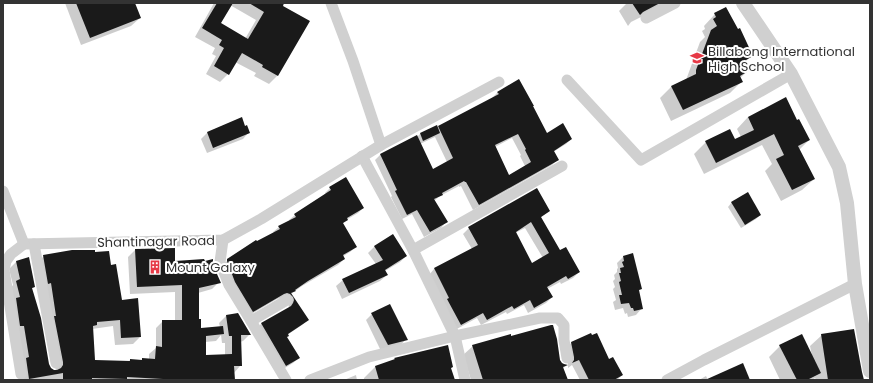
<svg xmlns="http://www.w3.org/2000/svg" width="873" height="383" viewBox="0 0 873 383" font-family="Poppins,sans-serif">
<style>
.shadow{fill:#0003;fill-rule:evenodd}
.building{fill:#1a1a1a;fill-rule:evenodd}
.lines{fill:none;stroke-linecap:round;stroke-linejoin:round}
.minor{stroke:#d0d0d0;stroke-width:11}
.tertiary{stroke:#d0d0d0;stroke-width:14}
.labels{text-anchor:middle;stroke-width:4;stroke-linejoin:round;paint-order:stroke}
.poi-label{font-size:13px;fill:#333;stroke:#fff;text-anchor:start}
.street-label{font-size:13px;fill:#333;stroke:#fff}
</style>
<rect width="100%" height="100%" fill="#fff"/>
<g class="shadow">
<path d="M65,3H134L140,18L131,26L81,45Z"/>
<path d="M214,3H279L281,6L308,21L277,76L269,84L254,76L256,73L235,62L228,74L220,82L206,74L216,56L212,54L215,48L195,37ZM230,5L256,20L245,39L219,24Z"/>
<path d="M627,3H669L631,22L628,26L619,11Z"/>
<path d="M715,14L752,55L745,62L749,70L740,78L742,81L730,93L671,121L660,98L671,87L686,80L700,42L705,37L702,31L705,29L704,26Z"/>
<path d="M498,92L547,134L571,139L566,144L553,152L557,160L552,165L473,210L461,186L459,187V186L440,196L434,201L446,222L441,228L424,237L412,214L402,219L391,197L392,196L375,160L380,155L417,137L420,134L436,127L437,128L493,99L492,98ZM435,137L447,162L433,170L420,144ZM512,138L521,155L520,156L525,166L509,176L495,147Z"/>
<path d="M785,99L797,121L809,140L799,150L814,179L802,190L781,201L765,171L772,164L762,145L704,174L694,154L706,142L729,130L734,140L741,137L737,129L748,117Z"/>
<path d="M249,132L243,139L207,153L201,139L207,133Z"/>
<path d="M330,188L363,208L358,213L346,220L342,224L356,247L350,252L342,257L344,259L338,265L302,286L291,294L307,320L302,325L287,335L286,337L299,358L293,363L280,371L256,330L261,324L289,308L288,302L280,298L277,299L248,316L222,266L228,260L274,233L273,232L279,227L290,221L289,220L295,215L326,195L325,193Z"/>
<path d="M732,202L760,215L756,219L741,228L728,207Z"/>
<path d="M549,211L540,218L560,252L579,272L573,278L561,284L560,282L547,289L552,297L546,303L528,313L524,305L507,314L506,312L481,325L477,318L455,330L429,275L434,269L472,249L463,234L469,228ZM525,228L543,258L531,264L515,233Z"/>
<path d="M375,246L406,256L400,262L385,271L387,275L380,281L342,299L336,286L343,280L376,264L368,253Z"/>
<path d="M174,249V262L212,265L219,282L212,289L198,293V320L200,329L220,327L219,323L226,316L237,314L250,334L243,341L240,342V366L234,373V380H22L10,289L13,285L9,269L16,262L29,259L34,287L31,289L48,365L50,369L54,371H56L37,263L44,256L95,254L110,266L121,301L140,337L133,344L115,345L113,326L92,329L94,361L128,362L130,360L141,361L142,359L149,360V354L156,348V328L163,321H175V292L130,294L128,257L135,250ZM221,335L222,343H225V355L205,356V342L216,341Z"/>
<path d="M623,257L641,289L638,291L642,308L636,315L628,317L627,313L625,314L623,308L615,310L613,302L616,300L613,289L615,287L613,281L615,279L614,275L617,272V269L618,268L617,263Z"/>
<path d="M372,314L406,339L400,346L381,351L366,320Z"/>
<path d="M822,335L863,380H816L815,378L813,380H780L769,357L780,346L812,356L810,346Z"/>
<path d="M511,337L559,360L561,363L566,366L563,368L567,380H471L463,355L473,346Z"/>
<path d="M572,342L608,361L622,375L617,380H580L572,365L568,368V363L566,349Z"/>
<path d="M393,361L452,367L450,369L453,380H364V378L375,367Z"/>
<path d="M356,375L357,380H344Z"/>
<path d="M706,376L708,380H699Z"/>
</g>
<g class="building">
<path d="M76,3H135L141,18L90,38Z"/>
<path d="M217,3H233L221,23L248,39L264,12L249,3H284L283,6L310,21L278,76L262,67L263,65L242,53L229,75L214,66L224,48L219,45L222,40L202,28Z"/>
<path d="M632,3H660L643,12L640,15Z"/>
<path d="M726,7L738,29L740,28L753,56L746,60L750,70L740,76L743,82L683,110L671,86L696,74V70L711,30L717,26L713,19L716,17L714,13Z"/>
<path d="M519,79L534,106H533L547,133L563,123L572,139L554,151L559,160L479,205L466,182H465L464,181L442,193L443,195L434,199L448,222L430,232L417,210L407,215L395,191L397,190L380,154L417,135L433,169L453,158L438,126L499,94L497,92ZM518,134L526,149L525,150L531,162L509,175L495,145Z"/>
<path d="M786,97L797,120L799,119L810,140L798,146L815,179L792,190L776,159L784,155L774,134L716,163L705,141L730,129L735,139L754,130L748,117Z"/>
<path d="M242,117L245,126L247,125L250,133L213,148L207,132Z"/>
<path d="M437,125L440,133L423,141L420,133Z"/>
<path d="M346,177L364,208L347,218L348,220L343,223L357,247L343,255L345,259L308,281L295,290L296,291L291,293L309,320L288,334L289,336L287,337L300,358L286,366L261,323L291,306L293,303L294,300L293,297L290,294L287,293L284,294L253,312L235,282L227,261V259L256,240L257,241L280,229L278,226L296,217L294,214L331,190L329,187Z"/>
<path d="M537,188L550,211L541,217L560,250L566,247L580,272L568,279L566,276L547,287L553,297L534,308L530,300L514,309L512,306L487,320L483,313L461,325L447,299L449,298L434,268L478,245L468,227ZM531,222L549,253L532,263L516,232Z"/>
<path d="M748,192L761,215L745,225L731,202Z"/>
<path d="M393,234L407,256L385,270L388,275L349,293L342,279L383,260L374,246Z"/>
<path d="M175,248V261L204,259L205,261L213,259V265L221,283L199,288V319H201V328L223,326L224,334L206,336V355L232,354V336H229L226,315L238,313L251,335H241L242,366H234L235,380H181L127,377V379L92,378V379L83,380H63V373L29,379L26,358L29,357L24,326H20L16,298L20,297L16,281L20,279L16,261L29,257L35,287L32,288L41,318L49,364L51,368L54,370H57L61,368L63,365V362L54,316H56L51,283L48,284L43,255L72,250H95V252L109,251L111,265L116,264L122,300L138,298L141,337L121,338L120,320L97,322V325L93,326L95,360L130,361V359L142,360V358L155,359L156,346L162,347V320H182V285L137,287L135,249Z"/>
<path d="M633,253L642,289L639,290L643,309L634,311L633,308H631L629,303L621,304L619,295H622L619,282L621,281L619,273H621L620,268L624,267L622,262L624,261L623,256Z"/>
<path d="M390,304L408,340L388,345L371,313Z"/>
<path d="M551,325H553L557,339L560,360L562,363L564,364L568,365L563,367L568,380H483L472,345L511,334V336Z"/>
<path d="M854,329L862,372L864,380H828L821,334Z"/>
<path d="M591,333L592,335L597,333L609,359L613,357L623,375L614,380H589L579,360L572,363L574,360V357L571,342Z"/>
<path d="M802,334L821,373L807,380H797L779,345Z"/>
<path d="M448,345L453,367L451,368L455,380H379L375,366L395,359L394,358Z"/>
<path d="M743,363L750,380H705Z"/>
</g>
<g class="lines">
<g class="minor">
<path d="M331,3L353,61L381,145"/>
<path d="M646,18L675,3"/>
<path d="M567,80L641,160L791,74"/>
<path d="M362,156L413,250L455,336L465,380"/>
<path d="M3,191L24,244"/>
<path d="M223,240L220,262L229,285L251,321L286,380"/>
<path d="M24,244L223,240L261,219L381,145L499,82"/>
<path d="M34,244L56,363"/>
<path d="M413,250L562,166"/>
<path d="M251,321L287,300"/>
<path d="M21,374L4,270L6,261L11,254L24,244"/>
<path d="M310,380L369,357L455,336L540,318H558L564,325V340L567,358"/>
<path d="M667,380L704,360L855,284"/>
</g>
<path class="tertiary" d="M743,3L791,74L839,167L847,203L855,284L870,371"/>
</g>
<defs>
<g id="school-bare" transform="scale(1.08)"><path d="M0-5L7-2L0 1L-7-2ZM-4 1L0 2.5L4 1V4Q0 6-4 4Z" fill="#e63946" stroke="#fff" stroke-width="2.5" paint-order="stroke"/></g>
<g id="building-bare" transform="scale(1.08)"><path d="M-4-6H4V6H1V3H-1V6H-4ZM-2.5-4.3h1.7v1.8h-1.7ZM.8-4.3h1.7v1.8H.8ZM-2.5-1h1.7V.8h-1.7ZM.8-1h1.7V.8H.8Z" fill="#e63946" stroke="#fff" stroke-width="2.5" paint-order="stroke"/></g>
</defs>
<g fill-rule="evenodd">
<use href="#school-bare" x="697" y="58"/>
<use href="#building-bare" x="155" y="267"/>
</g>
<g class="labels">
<g class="poi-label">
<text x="708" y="56">Billabong International<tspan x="708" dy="15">High School</tspan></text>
<text x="166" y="272">Mount Galaxy</text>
</g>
<g class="street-label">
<text transform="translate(156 241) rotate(-1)" y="5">Shantinagar Road</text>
</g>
</g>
<rect width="873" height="383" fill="none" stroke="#333333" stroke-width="8"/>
</svg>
